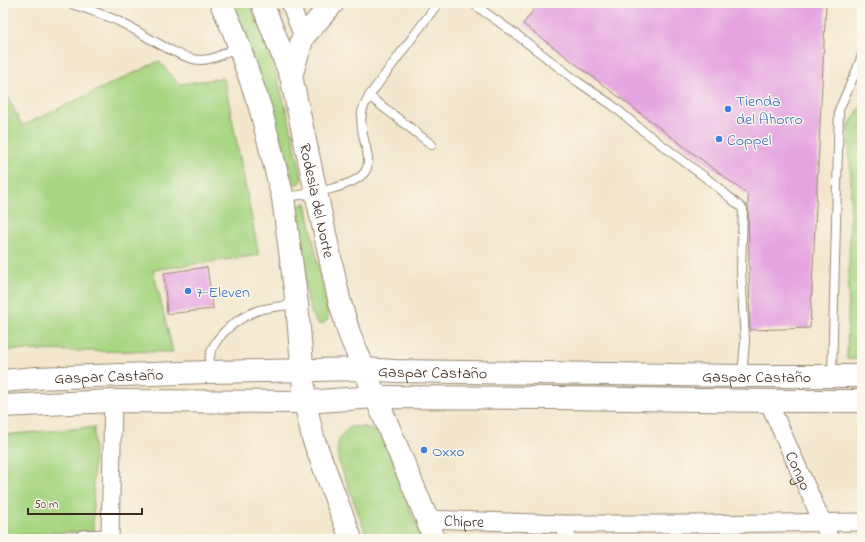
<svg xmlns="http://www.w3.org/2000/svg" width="865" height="542" viewBox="0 0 865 542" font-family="'Indie Flower',sans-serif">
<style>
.green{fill:#a7d582;stroke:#718050}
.building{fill:#e5a4e0}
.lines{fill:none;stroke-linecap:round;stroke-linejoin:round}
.lane-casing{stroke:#978875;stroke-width:10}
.street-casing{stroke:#978875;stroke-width:19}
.secondary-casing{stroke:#978875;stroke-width:24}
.lane{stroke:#fff;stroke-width:8}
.street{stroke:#fff;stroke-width:17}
.secondary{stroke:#fff;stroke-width:22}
.shop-dot{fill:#3f7fe0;stroke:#fbf7ec;stroke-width:1.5}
.labels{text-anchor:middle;stroke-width:3;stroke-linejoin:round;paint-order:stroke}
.shop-label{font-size:16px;fill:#366cbe;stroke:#fbf7ec;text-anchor:start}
.street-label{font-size:16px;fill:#3b2a1e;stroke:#fbf7ec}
</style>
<rect width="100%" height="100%" fill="#fbf7ec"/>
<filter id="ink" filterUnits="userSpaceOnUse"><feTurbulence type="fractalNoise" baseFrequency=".025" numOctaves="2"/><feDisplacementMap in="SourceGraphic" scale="8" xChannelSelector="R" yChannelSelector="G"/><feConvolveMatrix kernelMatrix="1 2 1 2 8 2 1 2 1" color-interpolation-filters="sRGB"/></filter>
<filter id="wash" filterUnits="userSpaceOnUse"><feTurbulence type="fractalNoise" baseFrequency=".012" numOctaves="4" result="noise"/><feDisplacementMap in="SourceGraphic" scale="16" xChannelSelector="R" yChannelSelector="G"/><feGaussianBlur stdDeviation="0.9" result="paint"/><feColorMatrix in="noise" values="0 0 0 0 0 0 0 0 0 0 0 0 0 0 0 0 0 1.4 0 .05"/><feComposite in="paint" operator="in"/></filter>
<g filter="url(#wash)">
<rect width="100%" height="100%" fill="#f3e6cc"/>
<g class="green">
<path d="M229,3H250L258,23L275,70L288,116L302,177L301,181L297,184H295L293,182L281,137L272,120Z"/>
<path d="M159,61L179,84L224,78L259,255L153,270L173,352L3,350V87L22,126Z"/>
<path d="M862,104V359H847L851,179L848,127Z"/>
<path d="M306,203L328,315L327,321L322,324L317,323C305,305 306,281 304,260C302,242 299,224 296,207Z"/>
<path d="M94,427L93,531L3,536V435Z"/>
<path d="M350,427H364L377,432L387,445L421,539H368L338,459C337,442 337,439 350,427Z"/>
</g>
<g id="blocks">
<g class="building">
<path d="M539,3H826L810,328L750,330L748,195L523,24Z"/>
<path d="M207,267L213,309L167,314L164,273Z"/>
</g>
</g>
</g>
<g filter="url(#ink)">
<use href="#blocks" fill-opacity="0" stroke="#978875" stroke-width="1"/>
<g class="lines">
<g class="lane-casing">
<g id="lane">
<path d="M68,3C86,9 104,14 120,22C141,32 180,60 201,60C215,60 226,52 238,46"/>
<path d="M472,3L517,35L578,82L612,105L642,130L714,184L743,209L741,270L745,342L742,375"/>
<path d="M369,96L432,145"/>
<path d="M284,197C303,195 357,188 366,170C368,167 368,161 368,158C366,143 359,128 362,112C363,107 367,101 369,96L438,3"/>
<path d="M208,371C209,365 209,358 211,352C218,332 240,317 259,310C271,307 284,306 296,304"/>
<path d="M832,375L839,110L857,69L862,55"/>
</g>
</g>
<g class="street-casing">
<g id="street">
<path d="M290,3L303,37"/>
<path id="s1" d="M768,401L830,539"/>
<path id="s2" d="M427,519L562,524H692L862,522"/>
<path d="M562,524L568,539"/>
<path d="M83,539L110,538"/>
<path d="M110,539L113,401"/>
</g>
</g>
<g class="secondary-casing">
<g id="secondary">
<path d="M221,3L234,32L260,107L283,198L297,304L305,402L313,438L351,539"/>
<path id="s3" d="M262,3L291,76L339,299L349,333L364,369L427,519L434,539"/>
<path d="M291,76L303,37L333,3"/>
<path id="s4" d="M3,381L36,378L208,372L364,369L395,371L742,376H862"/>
<path d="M3,406L113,401L305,402L375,397L560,398L768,401H862"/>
</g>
</g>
<use href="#lane" class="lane"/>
<use href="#street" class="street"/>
<use href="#secondary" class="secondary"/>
</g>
</g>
<g class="shop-dot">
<circle cx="728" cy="109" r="4"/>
<circle cx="719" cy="139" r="4"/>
<circle cx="188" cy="291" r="4"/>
<circle cx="424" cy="450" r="4"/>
</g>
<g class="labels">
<g class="shop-label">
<text x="736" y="106">Tienda<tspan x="736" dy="18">del Ahorro</tspan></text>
<text x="727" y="145">Coppel</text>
<text x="196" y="297">7-Eleven</text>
<text x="432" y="456">Oxxo</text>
</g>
<g class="street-label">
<text dy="6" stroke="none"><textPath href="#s3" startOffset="206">Rodesia del Norte</textPath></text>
<text dy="6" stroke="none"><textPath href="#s4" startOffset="430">Gaspar Castaño</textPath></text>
<text dy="6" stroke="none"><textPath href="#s4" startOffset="106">Gaspar Castaño</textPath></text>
<text dy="6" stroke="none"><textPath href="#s4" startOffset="754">Gaspar Castaño</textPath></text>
<text dy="6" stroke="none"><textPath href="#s1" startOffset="76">Congo</textPath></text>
<text dy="6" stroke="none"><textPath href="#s2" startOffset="37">Chipre</textPath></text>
</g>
</g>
<rect width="865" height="542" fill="none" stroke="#fbf7ec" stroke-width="16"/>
<path d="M28 508v6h114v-6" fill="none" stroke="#3b2a1e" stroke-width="2"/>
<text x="34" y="508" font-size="12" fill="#3b2a1e" stroke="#fbf7ec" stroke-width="3" paint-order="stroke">50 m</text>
</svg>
